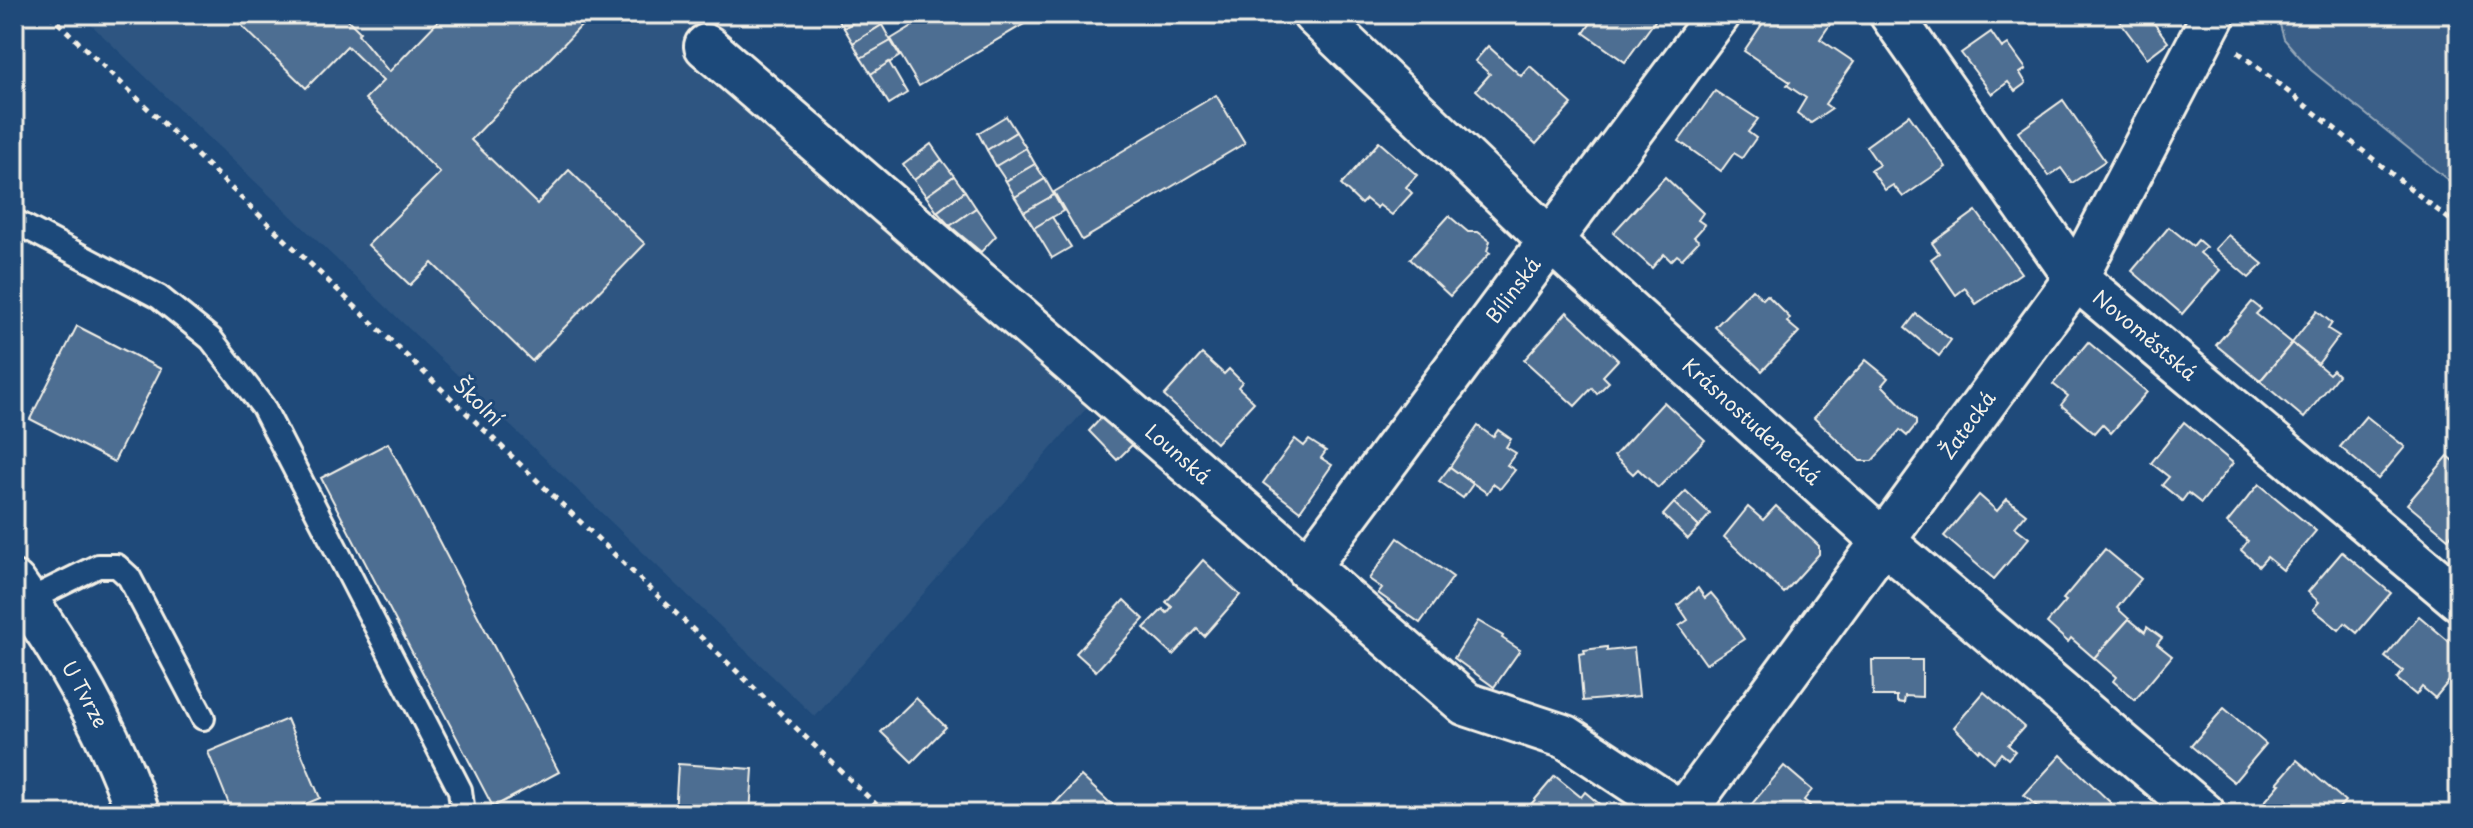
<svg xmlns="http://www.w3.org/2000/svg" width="2473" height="828" viewBox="0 0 2473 828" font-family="'Playpen Sans',sans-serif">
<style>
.built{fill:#2d5581}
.green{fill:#3a5f88;stroke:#97a8b8;stroke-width:2}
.building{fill:#4d6e92;stroke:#f4f1e8;stroke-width:2}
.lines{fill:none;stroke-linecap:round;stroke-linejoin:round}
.service-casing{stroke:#f4f1e8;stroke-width:28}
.minor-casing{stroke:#f4f1e8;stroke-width:48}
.path{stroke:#f4f1e8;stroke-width:5;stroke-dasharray:6 6;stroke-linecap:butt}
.service{stroke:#1f4a7a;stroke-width:22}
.minor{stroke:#1f4a7a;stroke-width:42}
.labels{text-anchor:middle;stroke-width:6;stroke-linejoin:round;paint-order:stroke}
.street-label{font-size:20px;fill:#f4f1e8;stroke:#1f4a7a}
</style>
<rect width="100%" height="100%" fill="#1f4a7a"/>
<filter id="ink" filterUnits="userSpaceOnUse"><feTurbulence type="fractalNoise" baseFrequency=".0125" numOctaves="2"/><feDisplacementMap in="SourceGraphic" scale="16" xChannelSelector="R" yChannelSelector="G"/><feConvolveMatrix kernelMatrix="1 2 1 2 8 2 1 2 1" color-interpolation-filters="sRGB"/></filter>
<g filter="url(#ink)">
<path class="built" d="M80,14H727L736,23L693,56L1092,402L815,717Z"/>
<path class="green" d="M2277,14H2459V189L2311,70L2284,39Z"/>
<g class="building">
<path d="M230,14H342L360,32L358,34L389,72L445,14H572L583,24L471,140L537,204L569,170L645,244L532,361L432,263L410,285L368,245L440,173L365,99L383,81L347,46L306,88Z"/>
<path d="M835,14H867L844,28Z"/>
<path d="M867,14H875L882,25L853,43L844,28Z"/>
<path d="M932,14H1041L919,86L891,39Z"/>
<path d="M1597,14H1652L1657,18L1625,62L1584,33Z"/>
<path d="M1769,14H1824L1833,20L1820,39L1854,62L1825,104L1832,109L1811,123L1797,113L1806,98L1787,85L1790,82L1744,51Z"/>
<path d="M2131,14H2147L2168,42L2147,58L2120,22Z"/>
<path d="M882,25L891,41L861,58L853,43Z"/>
<path d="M1991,32L2002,48L2008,44L2026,69L2020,73L2026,83L2015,91L2008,82L1992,94L1961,53Z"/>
<path d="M891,41L900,56L871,74L861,58Z"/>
<path d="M1488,46L1521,76L1530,66L1572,104L1536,144L1476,90L1490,74L1475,61Z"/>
<path d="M889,62L907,93L889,104L871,74Z"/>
<path d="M1715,91L1758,119L1748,132L1756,138L1742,158L1734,153L1721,171L1679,141Z"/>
<path d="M1216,95L1245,143L1082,240L1054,192Z"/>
<path d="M2063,100L2105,161L2072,183L2061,168L2049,176L2018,132Z"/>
<path d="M1909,115L1946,167L1903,197L1893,185L1885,190L1871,170L1879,165L1866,146Z"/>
<path d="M1006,116L1016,132L987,150L978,133Z"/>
<path d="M1016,132L1026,148L996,166L987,150Z"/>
<path d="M1379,142L1417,175L1406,187L1412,193L1392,215L1379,205L1377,208L1366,199L1361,204L1341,185Z"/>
<path d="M931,144L942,160L914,180L903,165Z"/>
<path d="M1026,148L1035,164L1006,181L996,166Z"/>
<path d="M942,160L954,176L926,196L914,180Z"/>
<path d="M1035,164L1045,179L1015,197L1006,181Z"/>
<path d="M954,176L965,191L937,212L926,196Z"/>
<path d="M1665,177L1703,213L1698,220L1705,225L1694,237L1699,241L1682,259L1677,255L1671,261L1664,254L1652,268L1613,233Z"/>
<path d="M1045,179L1054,195L1024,212L1015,197Z"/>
<path d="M965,191L976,208L950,226L937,212Z"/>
<path d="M1054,195L1063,211L1034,228L1024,212Z"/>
<path d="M976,208L996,236L981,252L950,226Z"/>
<path d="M1976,211L2021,273L1976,304L1965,288L1956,295L1931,259L1939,253L1932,243Z"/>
<path d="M1449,216L1468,232H1478L1490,241L1487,251L1490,253L1450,296L1410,259Z"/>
<path d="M1052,217L1071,247L1052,258L1034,228Z"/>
<path d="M2169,227L2193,246L2198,240L2206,247L2200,253L2220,270L2182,314L2132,271Z"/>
<path d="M2228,235L2263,264L2249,278L2215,249Z"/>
<path d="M1752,289L1763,299L1767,295L1790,318L1787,322L1799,332L1762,371L1715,327Z"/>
<path d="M2252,302L2261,309L2256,314L2292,343L2260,381L2216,345Z"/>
<path d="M2317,311L2332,323L2328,329L2339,336L2318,364L2292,343Z"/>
<path d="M1567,312L1618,360L1603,376L1609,382L1597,394L1592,388L1575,406L1524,360Z"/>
<path d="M1916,314L1951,340L1939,356L1905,328Z"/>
<path d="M77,326L161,369L114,462L30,419Z"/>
<path d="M2088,342L2147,392L2111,433L2102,424L2094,433L2061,405L2068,396L2053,384Z"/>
<path d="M2292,343L2329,374L2333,370L2338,375L2304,418L2260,381Z"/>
<path d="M1202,354L1224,374L1229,369L1242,382L1238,387L1254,402L1216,443L1164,396Z"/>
<path d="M1866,360L1888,378L1882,385L1916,420V425L1907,436L1900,430L1872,461H1860L1814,418Z"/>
<path d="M1664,402L1705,440L1658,488L1638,469L1633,474L1614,456Z"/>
<path d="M1103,416L1132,445L1117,460L1089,431Z"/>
<path d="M2366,416L2405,447L2378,479L2340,447Z"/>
<path d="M2184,422L2233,463L2201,503L2188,493L2182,501L2162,485L2169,477L2151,463Z"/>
<path d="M1478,426L1493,437L1498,430L1511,439L1506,447L1516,453L1507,465L1515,470L1500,489L1493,484L1487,493L1450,467Z"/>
<path d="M1295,439L1304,446L1309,440L1326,451L1321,458L1332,465L1300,511L1263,483Z"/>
<path d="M388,443L559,772L493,807L321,478Z"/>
<path d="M2448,456L2459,465V529L2457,528L2448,538L2407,504Z"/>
<path d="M1450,467L1473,484L1463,498L1439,481Z"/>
<path d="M2259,484L2316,531L2283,570L2267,557L2259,566L2241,550L2248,541L2227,523Z"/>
<path d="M1686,491L1710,514L1699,527L1674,503Z"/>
<path d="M1979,495L1997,511L2007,499L2026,514L2015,527L2029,538L1994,579L1944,536Z"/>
<path d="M1674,503L1699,527L1688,539L1663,515Z"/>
<path d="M1776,506L1819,546V554L1784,593L1724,537L1748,507L1763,520Z"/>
<path d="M1398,538L1453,577L1420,623L1378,593L1382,588L1369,579Z"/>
<path d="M2105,549L2141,579L2117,608L2129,619L2094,658L2071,638L2068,642L2047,623L2066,601L2063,599Z"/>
<path d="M2342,552L2391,593L2357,633L2345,623L2339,630L2313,609L2319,602L2308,592Z"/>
<path d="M1203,560L1240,595L1204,636L1197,629L1173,655L1144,628L1163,609L1167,613L1172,607L1166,602Z"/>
<path d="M1698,588L1705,598L1711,593L1717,600L1744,639L1706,664L1679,626L1688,620L1678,605Z"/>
<path d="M1124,600L1144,619L1096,671L1076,653Z"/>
<path d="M2419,616L2459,650V669L2435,698L2422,687L2416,695L2397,679L2403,671L2385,657Z"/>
<path d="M2129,619L2145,632L2147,627L2162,638L2157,644L2172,656L2135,700L2113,681L2116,677L2094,658Z"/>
<path d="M1478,621L1503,636L1502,638L1520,650L1494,687L1454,658Z"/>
<path d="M1607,647V651L1634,648L1639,696L1583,701L1579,654L1585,653L1584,650Z"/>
<path d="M1872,660H1922V697L1905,696L1904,703L1897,702V696H1873Z"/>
<path d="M1984,692L2024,727L2008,745L2015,751L2008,759L2001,753L1994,762L1979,749L1978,751L1954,727Z"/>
<path d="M916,698L946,727L912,762L881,732Z"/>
<path d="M2224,708L2266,744L2234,782L2191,746Z"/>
<path d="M287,719L320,798L282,814H233L208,752Z"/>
<path d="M2061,755L2111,803L2101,814H2041L2043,812L2024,795Z"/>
<path d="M2297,760L2345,801L2334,814H2270L2261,806L2280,784L2277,783Z"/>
<path d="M678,764L753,769L750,814H675Z"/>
<path d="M1784,766L1812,790L1804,800L1810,805L1803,814H1748L1745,812Z"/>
<path d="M1081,776L1122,814H1045Z"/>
<path d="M1555,776L1581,797L1585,792L1610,813L1617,814H1533L1527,809Z"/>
</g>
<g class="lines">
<g class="service-casing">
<g id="service">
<path d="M14,221L159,297L211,339L263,407L460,790L463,814"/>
<path d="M27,601L98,566H117L129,577L203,718"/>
</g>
</g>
<g class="minor-casing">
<g id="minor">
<path id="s1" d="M1314,14L1551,241L1883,541L2204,814"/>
<path id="s2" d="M1891,14L2076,278L2459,599"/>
<path id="s3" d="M706,46L1466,704L1566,737L1683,814"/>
<path id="s4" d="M1307,568L1719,14"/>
<path id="s5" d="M14,583C62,648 113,737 138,814"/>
<path id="s6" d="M1683,814L2076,278L2214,14"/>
</g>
</g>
<g class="path">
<path d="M49,14L886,814"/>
<path d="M2238,52L2459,227"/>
</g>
<use href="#service" class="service"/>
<use href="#minor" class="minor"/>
</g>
</g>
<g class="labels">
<g class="street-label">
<text dy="7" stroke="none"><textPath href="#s4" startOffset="346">Bílinská</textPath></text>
<text dy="7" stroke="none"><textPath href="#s2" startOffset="412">Novoměstská</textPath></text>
<text transform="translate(478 402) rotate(44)" y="7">Školní</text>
<text dy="7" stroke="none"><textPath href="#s1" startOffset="598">Krásnostudenecká</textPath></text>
<text dy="7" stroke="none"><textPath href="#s6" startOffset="482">Žatecká</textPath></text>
<text dy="7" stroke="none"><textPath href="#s3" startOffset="624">Lounská</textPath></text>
<text dy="7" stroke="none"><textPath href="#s5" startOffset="132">U Tvrze</textPath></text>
</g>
</g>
<rect width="2473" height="828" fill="none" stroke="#1f4a7a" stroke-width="48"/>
<rect x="24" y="24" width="2425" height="780" fill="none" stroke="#f4f1e8" stroke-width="3" filter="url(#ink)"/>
</svg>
